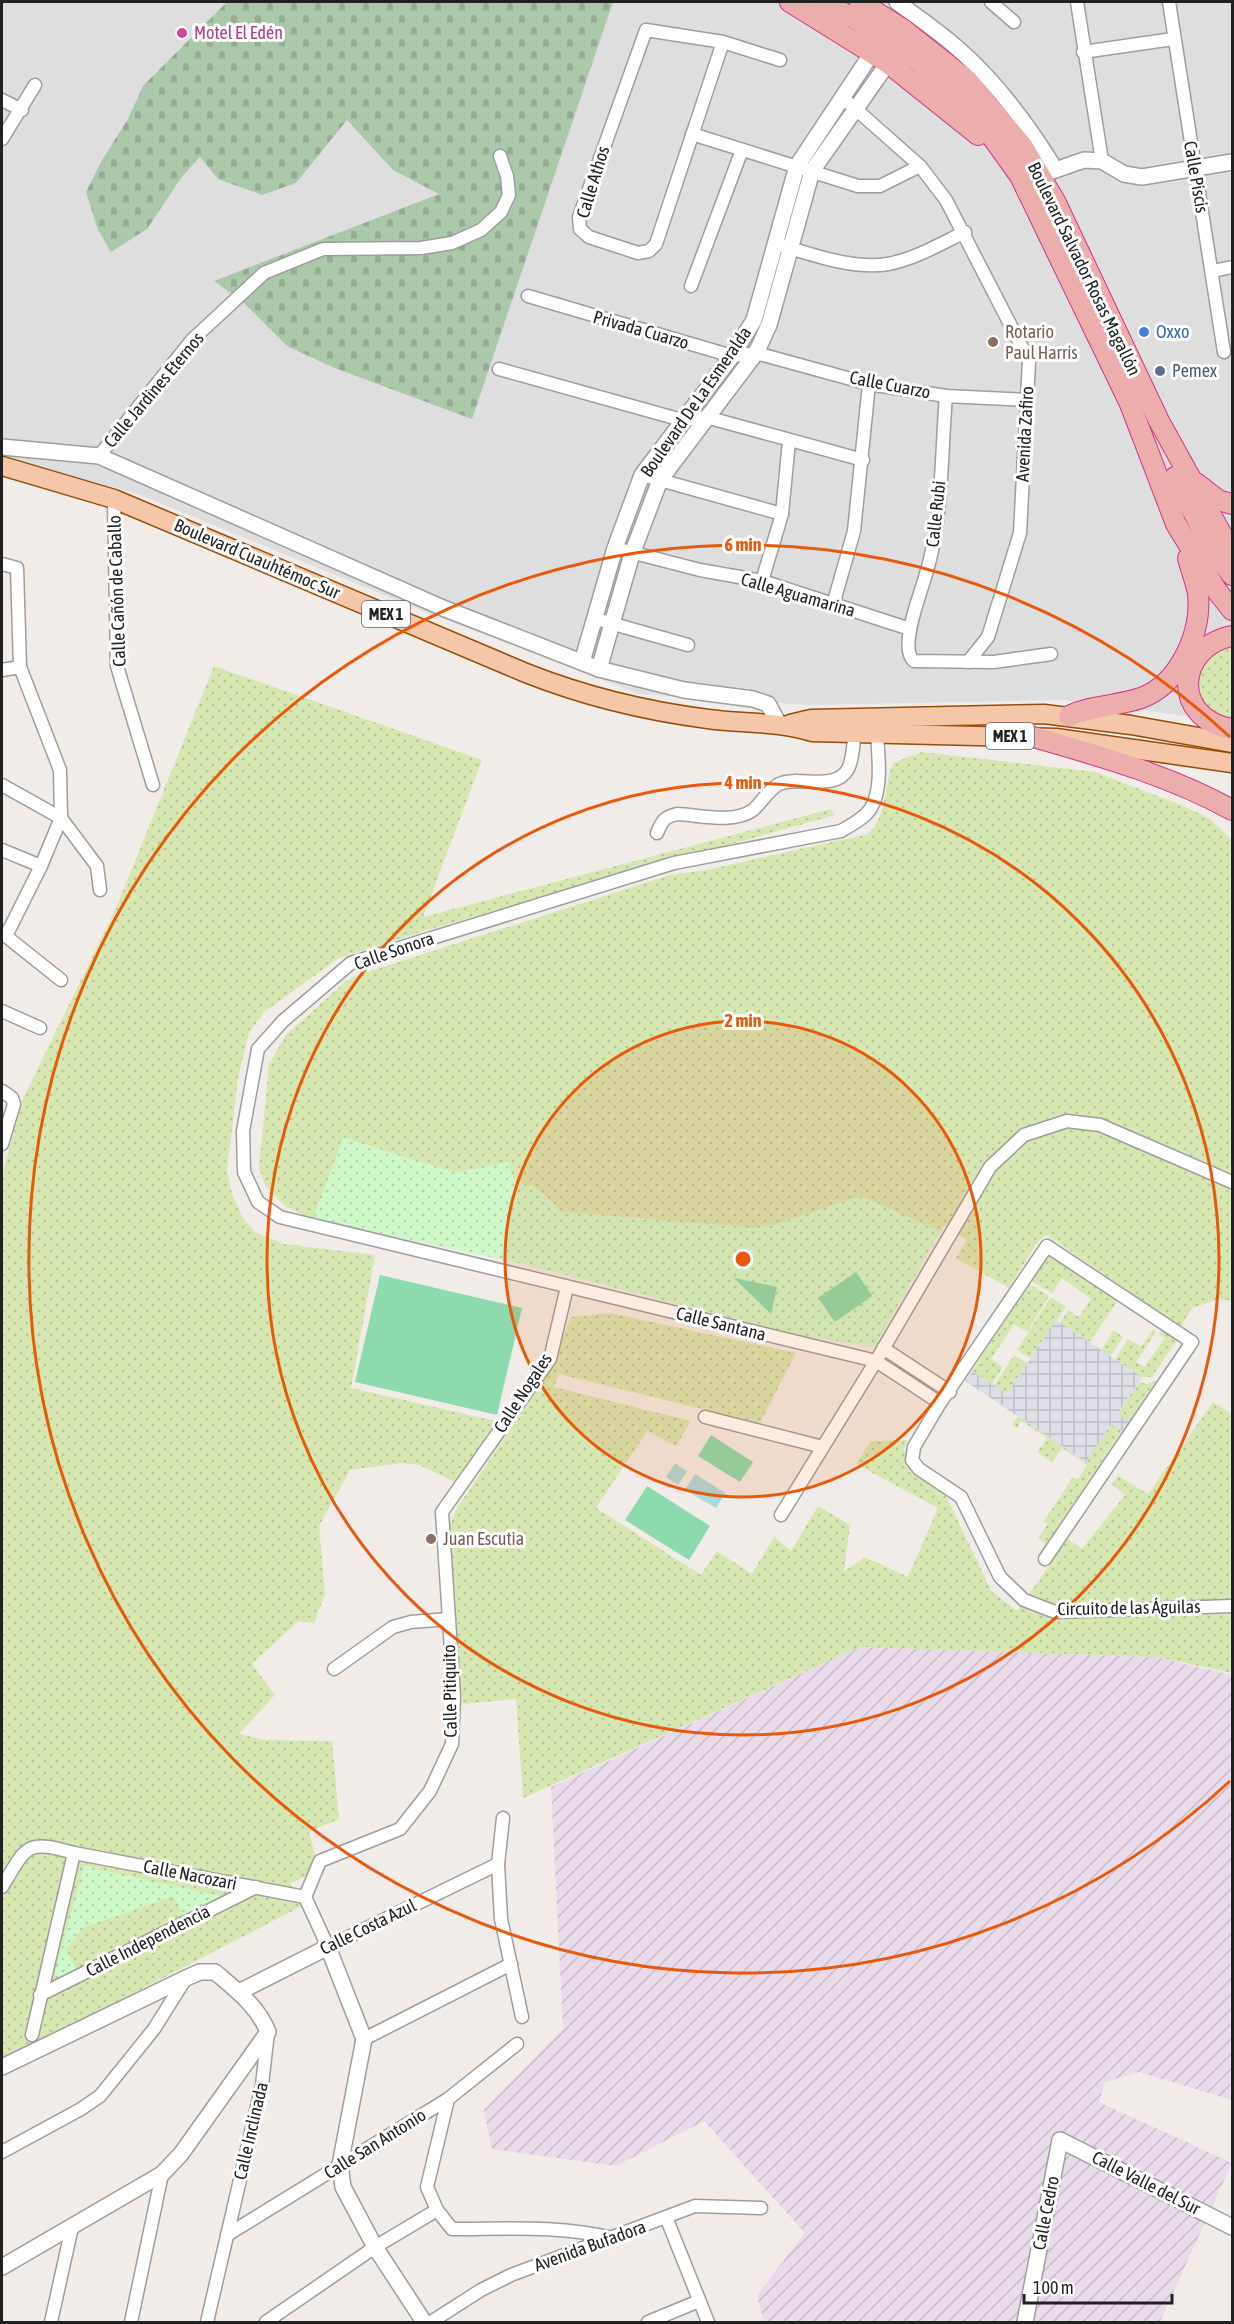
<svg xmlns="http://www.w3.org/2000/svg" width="1234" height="2324" viewBox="0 0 1234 2324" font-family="'Asap Condensed',sans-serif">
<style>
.residential{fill:#dfdede}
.industrial{fill:url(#industrial-furrows)}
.grass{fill:url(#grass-dots)}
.cemetery{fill:url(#cemetery-stones)}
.park{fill:url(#park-dots)}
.pitch{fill:#8cdaae}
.plaza{fill:url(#plaza-grid)}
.water{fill:#acd9db}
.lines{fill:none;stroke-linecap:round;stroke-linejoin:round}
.minor-casing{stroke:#9e9e9e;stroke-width:15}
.tertiary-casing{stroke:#9e9e9e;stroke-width:18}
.primary-casing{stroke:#944d0a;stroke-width:21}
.trunk-casing{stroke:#d03486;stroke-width:22}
.minor{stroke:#fff;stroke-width:12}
.tertiary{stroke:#fff;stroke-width:15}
.primary{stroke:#f6c6a8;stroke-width:18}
.trunk{stroke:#ecaead;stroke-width:20}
.ring{fill:none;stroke:#e8590c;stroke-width:3}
.hotel-dot{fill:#d1479c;stroke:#fff;stroke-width:2}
.shop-dot{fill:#3f7fe0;stroke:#fff;stroke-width:2}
.education-dot{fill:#8d6e63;stroke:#fff;stroke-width:2}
.service-dot{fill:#5c6f8a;stroke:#fff;stroke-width:2}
.labels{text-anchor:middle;stroke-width:6;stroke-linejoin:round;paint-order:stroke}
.shield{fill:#fff;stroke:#646464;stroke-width:1.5}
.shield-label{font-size:16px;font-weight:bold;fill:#212121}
.hotel-label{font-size:18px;fill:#b23c85;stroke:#fff;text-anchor:start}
.street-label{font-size:18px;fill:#212121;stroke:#fff}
.education-label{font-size:18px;fill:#785e54;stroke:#fff;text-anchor:start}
.shop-label{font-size:18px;fill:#366cbe;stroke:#fff;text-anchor:start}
.service-label{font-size:18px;fill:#4e5e75;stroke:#fff;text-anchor:start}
.centre{fill:#e8590c;stroke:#fff;stroke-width:3}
.ring-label{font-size:18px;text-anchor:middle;font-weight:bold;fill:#e8590c;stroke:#fff;stroke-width:6;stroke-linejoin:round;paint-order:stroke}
</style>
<defs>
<pattern id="industrial-furrows" width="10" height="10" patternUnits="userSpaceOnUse" patternTransform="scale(1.5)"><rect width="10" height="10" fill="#e9dbe9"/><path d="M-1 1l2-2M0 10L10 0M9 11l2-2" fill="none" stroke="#c8bcc8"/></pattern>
<pattern id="grass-dots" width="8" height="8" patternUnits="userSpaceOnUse" patternTransform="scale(1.5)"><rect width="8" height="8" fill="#d6e7b2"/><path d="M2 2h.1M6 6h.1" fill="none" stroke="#b7c699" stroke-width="1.8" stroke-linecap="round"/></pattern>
<pattern id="cemetery-stones" width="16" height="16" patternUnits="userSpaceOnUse" patternTransform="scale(1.5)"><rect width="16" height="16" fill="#acc8ab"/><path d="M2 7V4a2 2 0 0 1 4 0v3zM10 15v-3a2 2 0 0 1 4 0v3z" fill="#94ac93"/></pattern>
<pattern id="park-dots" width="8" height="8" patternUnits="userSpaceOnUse" patternTransform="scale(1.5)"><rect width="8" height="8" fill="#cef7ca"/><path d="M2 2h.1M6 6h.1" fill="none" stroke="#b1d3ad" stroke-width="1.8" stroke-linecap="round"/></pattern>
<pattern id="plaza-grid" width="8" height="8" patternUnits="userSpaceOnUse" patternTransform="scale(1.5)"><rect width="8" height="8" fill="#dddee6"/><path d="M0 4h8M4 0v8" fill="none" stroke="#bdbec5"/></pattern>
</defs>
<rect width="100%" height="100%" fill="#f1ece8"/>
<path class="residential" d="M2,2H1232V722L1063,700L808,705L639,694L423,611L135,493L2,457Z"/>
<path class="industrial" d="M860,1647L1156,1657L1232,1675V2100L1139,2072L1105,2082L1099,2102L1232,2163L1160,2322H764L757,2295L805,2233L704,2121L616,2166L492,2149L484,2110L563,2029L551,1787Z"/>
<g class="grass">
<path d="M1232,642V717C1214,714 1193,701 1196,679C1197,669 1209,655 1214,645Z"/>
<path d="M214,666L482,760L423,917L831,809L835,815L427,930L339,958L264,1012L249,1033L238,1078L227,1170L232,1194L243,1218L255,1232L284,1244L375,1255L351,1388L500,1422L455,1482L419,1465L402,1463L350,1470L319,1526L325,1594L314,1623L298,1621L252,1664L275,1695L239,1734L264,1740L332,1741L339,1819L309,1832L316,1859L307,1876L290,1883L302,1906L53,2035L2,2056V1176L22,1101L117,906Z"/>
<path d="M922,752L1095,772L1186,807L1210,819L1232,840V1301L1219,1299L1192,1308L1181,1327L1047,1235L1038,1241L1009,1288L956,1258L967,1240L944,1226L940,1232L861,1196L775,1225L754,1228L562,1212L541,1192L514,1181L508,1163L455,1173L344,1138L313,1219L285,1206L266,1187L259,1168L269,1064L286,1035L346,981L355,976L670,875L706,870L868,834C887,818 884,784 893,763Z"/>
<path d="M1049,1253L1118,1300L1090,1342L1060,1323L1068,1310L1079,1317L1091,1299L1062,1278L1052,1293L1031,1281Z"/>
<path d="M1029,1284L1049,1296L1027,1332L1014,1324L991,1359L1003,1367L992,1384L972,1371Z"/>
<path d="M1051,1297L1066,1307L1030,1358L1017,1350Z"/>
<path d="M610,1313L796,1353L760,1423L559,1374L554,1387L691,1421L676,1446L647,1431L596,1508L701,1575L717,1551L752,1574L774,1537L791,1551L818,1506L850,1525L844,1572L865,1557L908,1577L938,1508L856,1464L871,1441L908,1440L904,1448L907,1467L943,1490L992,1592L1017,1611L1068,1539L1082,1549L1125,1495L1112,1484L1118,1476L1148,1494L1213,1402L1232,1414V1673L1157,1657L860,1647L523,1798L516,1699L462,1704L450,1524L457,1508L547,1376L571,1317Z"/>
<path d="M1153,1329L1156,1332L1136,1362L1144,1367L1165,1338L1159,1334L1162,1330L1177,1340L1152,1377H1142L1115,1359L1128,1339L1141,1347Z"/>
<path d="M1114,1330L1123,1337L1110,1356L1101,1350Z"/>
<path d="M1014,1355L1027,1363L1007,1394L994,1386Z"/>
<path d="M1156,1380L1129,1422L1117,1415L1139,1382L1147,1384Z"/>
<path d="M1018,1416L1085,1462L1111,1424L1122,1431L1046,1544L1038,1538L1048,1524L1044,1521L1073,1477L1078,1479L1087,1465L1062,1448L1052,1462L1037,1452L1047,1438L1021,1421L1017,1428L1012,1425Z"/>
</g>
<path class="cemetery" d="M227,2H613L472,419L332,367L287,346L243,302L214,281L439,194L393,170L347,120L296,183L262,195L218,179L200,157L181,178L147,229L111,252L98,230L86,192L102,160L128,119L143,86Z"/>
<g class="park">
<path d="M343,1138L455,1173L508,1162L514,1181L535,1187L562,1212L754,1228L775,1225L861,1196L940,1232L874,1347L797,1335L524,1264L313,1219Z"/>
<path d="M84,1866L220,1896V1901L185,1919L173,1896L83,1928L66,1949L77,1970L57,1979L55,1973Z"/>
</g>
<g class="pitch">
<path d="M856,1272L872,1296L835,1322L818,1298Z"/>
<path d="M380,1275L522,1308L497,1415L355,1382Z"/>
<path d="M734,1278L777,1287L771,1314Z"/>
<path d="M711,1435L753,1462L740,1482L698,1456Z"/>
<path d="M647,1486L710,1526L689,1560L625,1520Z"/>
</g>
<path class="plaza" d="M1056,1320L1142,1377L1117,1414L1129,1422L1122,1431L1111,1424L1086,1462L965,1381L972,1371L1007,1394Z"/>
<g class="water">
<path d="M675,1463L687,1471L678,1485L666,1477Z"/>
<path d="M695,1474L725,1493L716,1508L685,1490Z"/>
</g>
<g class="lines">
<g class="minor-casing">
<g id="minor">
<path d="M991,2L1014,22"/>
<path d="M1077,2L1102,161"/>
<path d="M1169,2L1224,352"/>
<path d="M723,42L656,244L649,251L638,253L589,237L580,229L579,217L646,30L723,42L780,60"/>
<path d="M1083,52L1173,39"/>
<path d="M842,97L920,166L946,200L1029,361L1020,533L988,637L968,662"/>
<path d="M2,100L22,110"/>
<path d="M692,134L858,186H880L920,166"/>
<path d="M2,139L35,85"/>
<path d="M783,246C814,255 855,270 888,264C915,259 940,244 965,232"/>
<path d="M1213,271L1232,267"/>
<path d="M691,286L742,150"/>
<path d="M528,296L732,356L756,353L869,384L946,396L1028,400"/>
<path d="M499,369L682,420L706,417L863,460"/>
<path d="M946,396C941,455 943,518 926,574C921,593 898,648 914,661L994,662L1051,654"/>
<path d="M99,456L192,340L264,273L323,249L421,248L452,243L481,230L501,212L509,195L507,176L500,156"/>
<path d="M642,475L782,514"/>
<path d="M114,499L117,666L153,785"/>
<path d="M615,548L700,570L762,581L910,629"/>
<path d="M2,564L17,568L20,667L60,770L61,818L41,866L6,936"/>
<path d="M762,581L782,514L789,441"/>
<path d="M833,605L854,531L869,384"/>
<path d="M596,619L688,645"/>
<path d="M2,670L20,667"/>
<path d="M877,733C878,755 883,788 871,808C865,818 851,825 841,831L674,863L351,963L283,1021L258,1049L243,1131L244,1172L258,1202L280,1217L876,1361L940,1403"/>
<path d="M2,785L61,818L97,866L100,890"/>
<path d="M657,833C662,821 664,817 677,814C700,815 734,824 753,810C762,802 768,790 779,784C799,775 835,792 848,769C853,760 853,744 855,733"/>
<path d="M2,850L41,866"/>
<path d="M2,933L61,980"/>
<path d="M2,1011L40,1028"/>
<path d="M2,1091L12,1098L14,1104L2,1144"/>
<path d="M883,1348L950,1392"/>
<path d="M705,1417L823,1447"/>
<path d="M781,1515L876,1361L990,1167L1024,1135L1067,1121L1100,1125L1232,1182"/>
<path d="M1045,1559L1192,1342L1047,1246L940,1403L914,1447L912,1460L919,1469L961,1497L1000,1577L1024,1600L1055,1612L1232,1606"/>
<path d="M334,1669L393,1627L411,1622L449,1619"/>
<path d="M503,1818L498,1864L501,1919L522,2017"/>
<path d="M2,1887C27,1846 25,1839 74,1853L305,1897"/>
<path d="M305,1897L320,1861L400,1829L430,1791L452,1744L454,1696L442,1512L550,1359L567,1287"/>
<path d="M305,1897L328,1947L498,1864"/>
<path d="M40,1995L256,1887"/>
<path d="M32,2035L74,1853"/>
<path d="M364,2039L511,1964"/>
<path d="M448,2099L427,2187L437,2210L452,2229C506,2229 560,2225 612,2238"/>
<path d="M2,2152L81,2109L100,2096L154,2029L186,1978"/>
<path d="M666,2217L708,2322"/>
<path d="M227,2235L448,2099L517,2044"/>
<path d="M51,2322L72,2227"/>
<path d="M131,2322L162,2174"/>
<path d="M207,2322L262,2085L268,2032"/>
<path d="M266,2322L375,2247L437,2210"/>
<path d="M431,2322L481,2290L511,2275L695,2206L761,2208"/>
<path d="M648,2322L699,2301"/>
</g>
</g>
<g class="tertiary-casing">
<g id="tertiary">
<path d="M897,2C917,17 938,31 956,47C996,81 1028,125 1055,169"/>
<path d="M1047,173L1084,160L1102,161L1124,174L1142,177L1232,162"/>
<path d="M2,447L99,456L443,608L599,669L684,690L753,699L768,704L779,724"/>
<path d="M582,662L615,548L642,475L732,356L754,320L797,166L872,53"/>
<path d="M599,669L632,554L660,480L756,353L769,325L812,171L888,63"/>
<path d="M239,1992L328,1947L364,2039L340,2165L343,2187L375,2247L424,2322"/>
<path d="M2,2067L186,1978L200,1972H215C236,1990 258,2006 268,2032L181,2154L162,2174L2,2267"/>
<path d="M1025,2322L1060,2140L1232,2227"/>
</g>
</g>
<g class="primary-casing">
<g id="primary">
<path d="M2,466L114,499L526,673C584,696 646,711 708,719C743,724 778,721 812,732L1056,738L1232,763"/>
<path d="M790,724L811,719L1044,714L1131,725L1232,743"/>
</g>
</g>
<g class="trunk-casing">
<g id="trunk">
<path d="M790,2L888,63L978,135"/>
<path d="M821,2L854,18L919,62L977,116L1020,176L1130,404L1176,524L1217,591L1232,610"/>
<path d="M860,2L904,30L967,80L1023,147L1055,201L1159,421L1232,553"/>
<path d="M1175,477L1213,550L1232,575"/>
<path d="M1196,483L1218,500L1232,504"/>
<path d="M1232,636C1176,647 1171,719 1232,729"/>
<path d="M1069,716C1092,705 1118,706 1141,698C1180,684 1202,632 1198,594C1196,582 1191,570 1188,558"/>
<path d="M1030,736C1099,756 1169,775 1232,810"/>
</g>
</g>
<use href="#minor" class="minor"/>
<use href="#tertiary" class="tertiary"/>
<use href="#primary" class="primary"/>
<use href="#trunk" class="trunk"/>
</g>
<circle cx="743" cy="1259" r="238" fill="#e8590c" fill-opacity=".12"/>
<g class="ring">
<circle cx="743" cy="1259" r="238"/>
<circle cx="743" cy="1259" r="476"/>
<path d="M1230 1781A714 714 0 1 1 1230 737"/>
</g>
<circle class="hotel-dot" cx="182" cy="33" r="6"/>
<circle class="shop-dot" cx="1144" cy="332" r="6"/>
<g class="education-dot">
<circle cx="993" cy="342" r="6"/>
<circle cx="431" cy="1539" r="6"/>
</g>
<circle class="service-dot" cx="1160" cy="371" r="6"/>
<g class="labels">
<g class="shield">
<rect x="362" y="601" width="48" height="26" rx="4.5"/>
<rect x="986" y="723" width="48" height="26" rx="4.5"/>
</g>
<g class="shield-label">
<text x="386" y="620">MEX 1</text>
<text x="1010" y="742">MEX 1</text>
</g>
<g class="hotel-label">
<text x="194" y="39">Motel El Edén</text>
</g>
<g class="street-label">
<text transform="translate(1196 177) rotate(80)" y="6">Calle Piscis</text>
<text transform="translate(593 182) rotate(-73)" y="6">Calle Athos</text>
<text transform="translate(1084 269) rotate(64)" y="6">Boulevard Salvador Rosas Magallón</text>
<text transform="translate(641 330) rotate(16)" y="6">Privada Cuarzo</text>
<text transform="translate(890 385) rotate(11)" y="6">Calle Cuarzo</text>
<text transform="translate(154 390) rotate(-50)" y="6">Calle Jardines Eternos</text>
<text transform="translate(696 402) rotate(-55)" y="6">Boulevard De La Esmeralda</text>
<text transform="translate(1025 434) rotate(-87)" y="6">Avenida Zafiro</text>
<text transform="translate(936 514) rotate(-84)" y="6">Calle Rubi</text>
<text transform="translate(257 559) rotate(23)" y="6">Boulevard Cuauhtémoc Sur</text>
<text transform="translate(117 591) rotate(-92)" y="6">Calle Cañón de Caballo</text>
<text transform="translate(798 595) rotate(16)" y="6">Calle Aguamarina</text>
<text transform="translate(394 951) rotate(-19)" y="6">Calle Sonora</text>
<text transform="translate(721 1324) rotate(14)" y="6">Calle Santana</text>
<text transform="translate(523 1393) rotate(-57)" y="6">Calle Nogales</text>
<text transform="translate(1129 1608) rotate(-1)" y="6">Circuito de las Águilas</text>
<text transform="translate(450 1691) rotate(-91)" y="6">Calle Pitiquito</text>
<text transform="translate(190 1875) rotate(11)" y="6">Calle Nacozari</text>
<text transform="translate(368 1927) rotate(-26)" y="6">Calle Costa Azul</text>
<text transform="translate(148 1941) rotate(-27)" y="6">Calle Independencia</text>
<text transform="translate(251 2131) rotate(-77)" y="6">Calle Inclinada</text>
<text transform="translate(375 2144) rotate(-32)" y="6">Calle San Antonio</text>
<text transform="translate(1146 2183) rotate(27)" y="6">Calle Valle del Sur</text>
<text transform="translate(1046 2213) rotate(-79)" y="6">Calle Cedro</text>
<text transform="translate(590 2246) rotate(-20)" y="6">Avenida Bufadora</text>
</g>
<g class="education-label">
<text x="1005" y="338">Rotario<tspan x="1005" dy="21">Paul Harris</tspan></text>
<text x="443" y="1545">Juan Escutia</text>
</g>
<g class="shop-label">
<text x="1156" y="338">Oxxo</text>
</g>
<g class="service-label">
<text x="1172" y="377">Pemex</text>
</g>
</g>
<circle cx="743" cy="1259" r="9" class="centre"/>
<g class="ring-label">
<text x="743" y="551">6 min</text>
<text x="743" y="789">4 min</text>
<text x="743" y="1027">2 min</text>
</g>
<rect width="1234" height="2324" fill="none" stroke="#212121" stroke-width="6"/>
<path d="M1024 2294v9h148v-9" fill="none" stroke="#212121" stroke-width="3"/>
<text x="1033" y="2294" font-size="18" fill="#212121" stroke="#ffffff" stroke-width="4.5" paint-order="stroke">100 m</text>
</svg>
